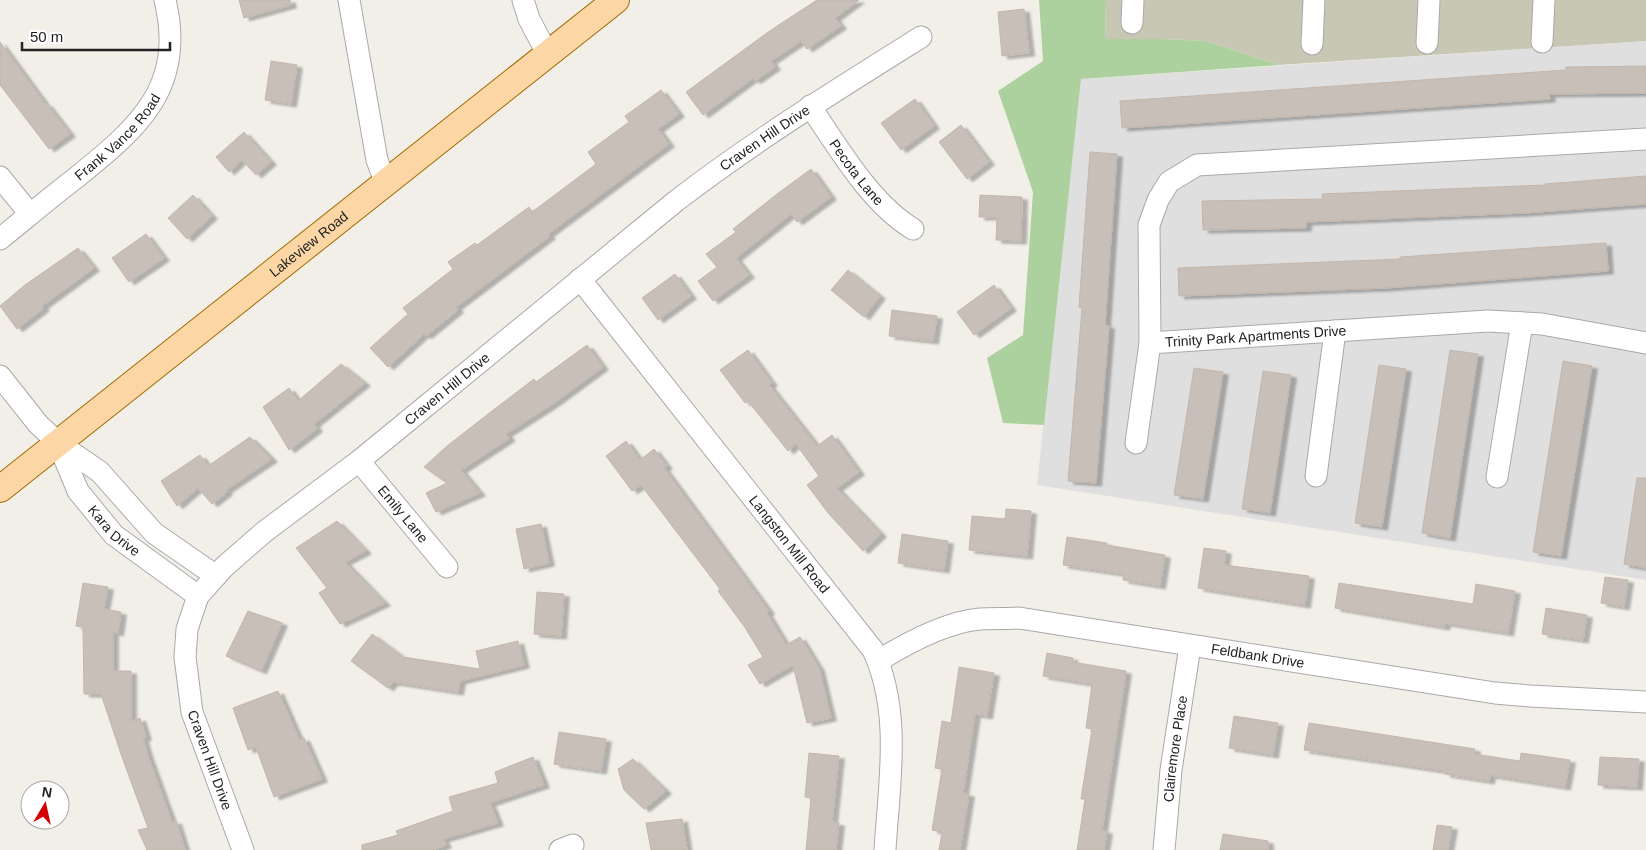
<svg xmlns="http://www.w3.org/2000/svg" width="1646" height="850" viewBox="0 0 1646 850" font-family="Arial,sans-serif">
<style>
.residential{fill:#e0dfdf}
.construction{fill:#c7c7b4}
.forest{fill:#add19e}
.building{fill:#c7bfb8;stroke:#c4b6ab;filter:url(#shadow)}
.lines{fill:none;stroke-linecap:round;stroke-linejoin:round}
.minor-casing{stroke:#a9a9a9;stroke-width:23}
.major-casing{stroke:#a06b00;stroke-width:28}
.minor{stroke:#fff;stroke-width:21}
.major{stroke:#fcd6a4;stroke-width:26}
.labels{text-anchor:middle;stroke-width:4.5;stroke-linejoin:round;paint-order:stroke}
.street-label{font-size:14px;fill:#222;stroke:#fff}
</style>
<defs>
<filter id="shadow"><feDropShadow dx="5.5" dy="3" stdDeviation="1" flood-color="#0004"/></filter>
</defs>
<rect width="100%" height="100%" fill="#f2efe9"/>
<path class="residential" d="M1646,41V580L1037,485L1081,79Z"/>
<path class="construction" d="M1106,0H1646V41L1279,65L1205,41L1164,39H1105Z"/>
<path class="forest" d="M1039,0H1106L1105,39H1164L1205,41L1279,65L1081,79L1044,425L1003,423L987,358L1023,335L1033,192L998,91L1043,61Z"/>
<g class="building">
<path d="M239,0H290L291,5L244,18Z"/>
<path d="M817,0H859L835,18L841,26L807,49L801,41L771,61L775,67L755,81L753,78L703,115L686,92L771,30Z"/>
<path d="M1024,9L1029,53L1002,56L998,12Z"/>
<path d="M0,42L46,105L47,104L70,134L49,149L0,85Z"/>
<path d="M271,61L297,65L291,104L265,100Z"/>
<path d="M1646,66V93L1549,94L1550,99L1122,128L1120,101L1566,70V67Z"/>
<path d="M661,90L679,114L658,129L669,144L548,234L550,236L456,307L458,310L426,336L424,334L388,367L370,348L408,314L403,308L453,269L448,262L475,243L477,245L529,207L532,212L596,164L588,152L629,122L625,116Z"/>
<path d="M915,99L934,126L901,150L881,123Z"/>
<path d="M961,125L989,162L967,179L939,142Z"/>
<path d="M244,132L271,162L256,175L242,160L229,172L216,157Z"/>
<path d="M1090,152L1117,154L1105,325L1109,326L1096,483L1068,481L1082,308L1079,307Z"/>
<path d="M811,169L831,197L797,222L791,214L736,258L749,275L713,301L698,281L717,267L706,254L736,232L733,229L777,194Z"/>
<path d="M1646,176V204L1524,213L1306,222V228L1203,230L1202,201L1323,199L1322,194L1545,185V184Z"/>
<path d="M193,195L212,216L187,239L168,218Z"/>
<path d="M980,195L1022,197L1021,241L996,240L997,217H979Z"/>
<path d="M146,234L164,258L129,282L112,258Z"/>
<path d="M1606,243L1608,271L1385,288L1179,296L1178,268L1400,259V257Z"/>
<path d="M78,248L94,268L42,306L44,308L17,329L0,306L25,285Z"/>
<path d="M848,270L880,296L864,317L831,290Z"/>
<path d="M675,274L691,296L658,320L642,298Z"/>
<path d="M994,285L1011,308L974,335L957,312Z"/>
<path d="M892,310L937,316L933,341L889,336Z"/>
<path d="M587,345L603,367L554,403L506,434L510,438L461,470L480,493L436,512L426,493L447,483L424,467L447,446L492,411L534,379L536,382Z"/>
<path d="M748,350L772,383L769,385L817,446L832,435L859,472L837,488L881,534L863,551L829,514L807,485L819,476L796,444L788,451L748,401L745,403L720,370Z"/>
<path d="M1450,350L1478,354L1450,538L1422,533Z"/>
<path d="M1563,361L1592,366L1561,556L1533,552Z"/>
<path d="M341,364L365,383L314,424L317,429L289,450L263,407L289,388L298,401Z"/>
<path d="M1379,365L1406,369L1382,527L1355,523Z"/>
<path d="M1194,368L1223,372L1203,499L1174,495Z"/>
<path d="M1263,371L1291,375L1270,513L1242,509Z"/>
<path d="M250,437L272,459L226,490L227,492L212,504L198,488L177,506L161,481L200,455L208,466Z"/>
<path d="M626,441L640,460L654,449L667,466L664,468L769,611L767,613L786,645L800,637L819,668L831,718L807,723L793,665L760,684L748,665L763,657L744,626L718,591L720,589L641,485L632,491L606,456Z"/>
<path d="M1637,478H1646V568L1624,564Z"/>
<path d="M1006,509L1031,511L1027,556L969,550L972,516L1005,519Z"/>
<path d="M337,521L366,551L345,562L385,603L340,624L319,593L327,588L296,548Z"/>
<path d="M541,524L549,563L524,569L516,529Z"/>
<path d="M902,534L948,541L944,570L898,563Z"/>
<path d="M1067,537L1107,543V545L1165,555L1160,586L1123,580L1124,574L1063,565Z"/>
<path d="M1204,548L1226,551L1224,565L1309,576L1305,605L1198,588Z"/>
<path d="M1605,577L1628,580L1624,607L1601,603Z"/>
<path d="M83,583L108,587L104,609L121,612L118,633L113,632V671H131V722L140,718L146,737L143,739L148,756L172,822L176,821L185,850H147L138,830L148,828L122,757L101,694H84L83,627L76,626Z"/>
<path d="M1339,583L1473,604L1476,584L1515,591L1508,633L1445,623L1444,627L1335,608Z"/>
<path d="M537,592L564,594L561,636L534,634Z"/>
<path d="M1546,608L1587,615L1583,640L1542,634Z"/>
<path d="M248,611L282,623L261,671L226,656Z"/>
<path d="M372,634L403,657L480,669L476,651L518,641L524,665L460,681L458,692L393,682L388,688L351,661Z"/>
<path d="M1047,653L1073,658L1072,662L1126,671L1102,830L1107,831L1104,850H1077L1085,799H1081L1092,729L1086,728L1092,684L1043,676Z"/>
<path d="M959,667L994,673L987,716L975,714L963,793L969,794L960,850H939L942,832L932,830L942,769L935,768L942,721L951,723Z"/>
<path d="M278,691L299,739L304,738L322,779L274,797L256,747L248,750L233,708Z"/>
<path d="M1234,716L1278,723L1273,755L1229,748Z"/>
<path d="M1309,723L1475,749L1474,754L1520,761L1521,753L1570,760L1565,787L1490,775L1489,781L1445,774V771L1304,750Z"/>
<path d="M559,732L606,739L601,771L554,764Z"/>
<path d="M809,753L839,756L832,822L839,823L836,850H806L811,798L805,797Z"/>
<path d="M533,757L544,785L490,803L498,823L443,839L446,845L432,850H362V845L398,835L396,831L453,811L449,797L498,783L495,772Z"/>
<path d="M1600,757L1639,759L1637,787L1598,785Z"/>
<path d="M633,759L666,791L644,809L624,790L618,769Z"/>
<path d="M682,819L687,850H651L646,823Z"/>
<path d="M1437,825L1452,827L1448,850H1433Z"/>
<path d="M1223,834L1268,841V850H1220Z"/>
</g>
<g class="lines">
<g class="minor-casing">
<g id="minor">
<path d="M349,0L377,160L386,184"/>
<path d="M523,0L529,19L548,55"/>
<path d="M1132,23L1133,0"/>
<path d="M1542,42L1544,0"/>
<path d="M1427,43L1429,0"/>
<path d="M1312,44L1314,0"/>
<path id="s1" d="M810,106C838,147 870,203 913,229"/>
<path id="s2" d="M1646,139L1197,165L1169,182L1158,200L1149,225L1150,343L1488,321L1542,324L1646,343"/>
<path d="M0,177L30,214"/>
<path id="s3" d="M0,239C26,218 51,197 77,177C139,127 186,87 165,0"/>
<path id="s4" d="M580,279L873,650C902,712 889,784 885,850"/>
<path d="M0,376L38,424L58,443L100,472L154,533L216,576"/>
<path id="s5" d="M58,443L78,491L114,535L198,596"/>
<path d="M1136,443L1150,343"/>
<path id="s6" d="M359,461L447,567"/>
<path d="M1316,476L1335,331"/>
<path d="M1497,477L1522,323"/>
<path id="s7" d="M878,661C907,643 945,622 980,619C993,618 1006,619 1019,618L1495,693L1530,696L1646,702"/>
<path id="s8" d="M243,850L192,712L185,657L187,629L198,596L224,567L264,532L359,461L676,201C754,141 838,89 921,37"/>
<path d="M560,850L573,845"/>
<path id="s9" d="M1164,850L1171,770L1190,646"/>
</g>
</g>
<g class="major-casing">
<g id="major">
<path id="s10" d="M0,489L616,0"/>
</g>
</g>
<use href="#minor" class="minor"/>
<use href="#major" class="major"/>
</g>
<g class="labels">
<g class="street-label">
<text dy="5" stroke="none"><textPath href="#s3" startOffset="156">Frank Vance Road</textPath></text>
<text dy="5" stroke="none"><textPath href="#s8" startOffset="995">Craven Hill Drive</textPath></text>
<text dy="5" stroke="none"><textPath href="#s1" startOffset="81">Pecota Lane</textPath></text>
<text dy="5" stroke="none"><textPath href="#s10" startOffset="394">Lakeview Road</textPath></text>
<text dy="5" stroke="none"><textPath href="#s2" startOffset="754">Trinity Park Apartments Drive</textPath></text>
<text dy="5" stroke="none"><textPath href="#s8" startOffset="590">Craven Hill Drive</textPath></text>
<text dy="5" stroke="none"><textPath href="#s6" startOffset="69">Emily Lane</textPath></text>
<text dy="5" stroke="none"><textPath href="#s5" startOffset="106">Kara Drive</textPath></text>
<text dy="5" stroke="none"><textPath href="#s4" startOffset="338">Langston Mill Road</textPath></text>
<text dy="5" stroke="none"><textPath href="#s7" startOffset="392">Feldbank Drive</textPath></text>
<text dy="5" stroke="none"><textPath href="#s9" startOffset="102">Clairemore Place</textPath></text>
<text transform="translate(210 760) rotate(70)" y="5">Craven Hill Drive</text>
</g>
</g>
<g transform="translate(45 805) rotate(9)"><circle r="24" fill="#ffffff" stroke="#a7a7a7"/>
<path d="M0-4L9 19L0 12L-9 19Z" fill="#d40000"/>
<text y="-8" font-size="14" font-weight="bold" text-anchor="middle" fill="#222222">N</text>
</g>
<path d="M22 42v8h148v-8" fill="none" stroke="#222222" stroke-width="2.5"/>
<text x="30" y="42" font-size="15" fill="#222222" stroke="#ffffff" stroke-width="4" paint-order="stroke">50 m</text>
</svg>
